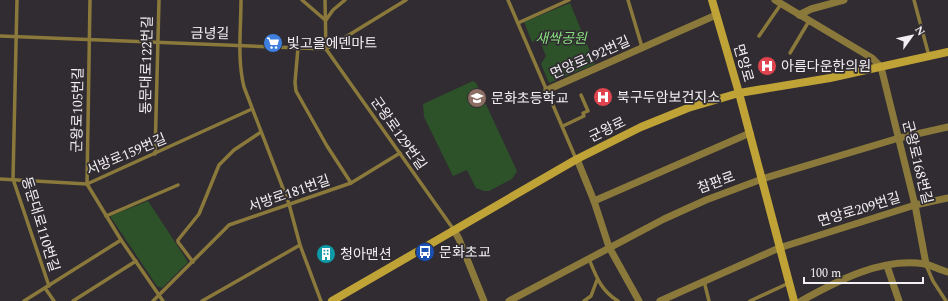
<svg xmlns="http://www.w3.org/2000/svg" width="948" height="301" viewBox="0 0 948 301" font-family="Spectral,'Noto Sans KR',serif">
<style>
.green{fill:#2d5229}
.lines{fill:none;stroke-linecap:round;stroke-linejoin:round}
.lane{stroke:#8a793b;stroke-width:3.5}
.street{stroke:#8a793b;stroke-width:7}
.secondary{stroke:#c0a336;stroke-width:8}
.labels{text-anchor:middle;stroke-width:3.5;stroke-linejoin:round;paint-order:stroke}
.street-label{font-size:14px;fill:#f1eff2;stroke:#302c31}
.park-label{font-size:14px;font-style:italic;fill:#86de7c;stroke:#302c31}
.poi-label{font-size:14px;fill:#f1eff2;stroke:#302c31;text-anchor:start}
</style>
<rect width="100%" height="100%" fill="#302c31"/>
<g class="green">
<path d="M570,3L595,64L549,83L541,64L546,56L539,39L532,42L524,22Z"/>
<path d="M473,81L476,83L517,171L512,179L489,191H484L476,188L467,170L453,176L424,117L423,104Z"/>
<path d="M148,201L188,262L162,288L157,286L110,216Z"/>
</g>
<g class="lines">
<g class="lane">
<path d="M17,0L13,179L49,286"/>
<path d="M90,0L87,184L121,240L163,301"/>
<path d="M241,0C241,29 237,59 244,87L289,204L300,245L321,301"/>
<path d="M302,0L324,19"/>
<path d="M325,0L326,49"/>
<path d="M508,0L576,159"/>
<path d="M628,0L642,47"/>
<path d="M914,0L929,56"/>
<path d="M326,20L333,10L345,0"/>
<path d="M518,23L569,0"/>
<path d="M0,36L326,49L406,0"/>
<path d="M759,36L781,4"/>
<path d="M298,48L295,82L296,91L327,146L351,183"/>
<path d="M326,49L454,230"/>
<path d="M790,53L809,21"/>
<path d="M563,126L584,116L583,113L588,111L581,95"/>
<path d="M155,154L159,0"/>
<path d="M0,179L87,184L252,109"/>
<path d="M106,216L178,185"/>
<path d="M589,259C596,276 601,291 618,301"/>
<path d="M193,262L178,242V240L199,214L219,165L234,150L261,132"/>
<path d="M926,265L933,281L946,301"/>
<path d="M704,281L709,301"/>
<path d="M45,288L54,301"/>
<path d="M24,301L121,240"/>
<path d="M73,301L136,261"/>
<path d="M153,301L229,225L351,183L400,153"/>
<path d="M202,301L300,245"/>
<path d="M584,301L591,296L597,280"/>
<path d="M750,301L789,283"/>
</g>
<g class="street">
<path d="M775,0L872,58L881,67L915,205L926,264"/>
<path d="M799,15L811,9L844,0"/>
<path d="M547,90L716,15"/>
<path d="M577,159L594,201L609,247L639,301"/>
<path d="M594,201L750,133"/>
<path d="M454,230L459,239L484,301"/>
<path d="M887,266L899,301"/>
<path d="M509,301L664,219L706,200L762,179L899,138L948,127"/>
<path d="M660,301L779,248L915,205L948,198"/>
<path d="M801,301C837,281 882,257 925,264C933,266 940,270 948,272"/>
</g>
<g class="secondary">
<path d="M712,0L739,93L794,301"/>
<path d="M332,301L577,159L641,127L688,108L739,93L830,78L948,52"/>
</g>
</g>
<defs>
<g id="supermarket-disc" transform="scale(1)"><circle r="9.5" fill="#3f7fe0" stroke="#302c31"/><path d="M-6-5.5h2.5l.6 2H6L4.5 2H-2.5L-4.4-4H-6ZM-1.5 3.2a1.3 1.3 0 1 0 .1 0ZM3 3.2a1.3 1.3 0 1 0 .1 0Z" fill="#fff"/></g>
<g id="hospital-disc" transform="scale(1)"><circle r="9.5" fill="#e0444e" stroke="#302c31"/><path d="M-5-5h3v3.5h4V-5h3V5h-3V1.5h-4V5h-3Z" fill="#fff"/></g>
<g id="school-disc" transform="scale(1)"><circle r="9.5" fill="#8d6e63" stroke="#302c31"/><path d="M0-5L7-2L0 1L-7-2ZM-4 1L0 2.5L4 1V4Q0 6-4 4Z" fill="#fff"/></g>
<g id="bus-disc" transform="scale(1)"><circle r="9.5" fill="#1a4fb4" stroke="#302c31"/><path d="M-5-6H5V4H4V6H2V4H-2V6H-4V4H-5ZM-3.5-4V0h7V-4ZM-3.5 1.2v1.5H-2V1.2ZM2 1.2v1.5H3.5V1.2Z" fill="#fff"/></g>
<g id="building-disc" transform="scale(1)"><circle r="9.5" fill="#0f9aa8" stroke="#302c31"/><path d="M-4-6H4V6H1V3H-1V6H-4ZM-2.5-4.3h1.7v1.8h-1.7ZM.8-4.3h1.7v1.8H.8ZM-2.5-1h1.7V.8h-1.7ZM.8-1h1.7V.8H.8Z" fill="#fff"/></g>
</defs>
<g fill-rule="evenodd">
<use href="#supermarket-disc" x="273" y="43"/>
<use href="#hospital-disc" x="767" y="66"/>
<use href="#hospital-disc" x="603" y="97"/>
<use href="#school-disc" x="477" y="98"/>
<use href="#bus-disc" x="425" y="252"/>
<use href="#building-disc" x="326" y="254"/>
</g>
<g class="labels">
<g class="street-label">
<text transform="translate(210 33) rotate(1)" y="5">금녕길</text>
<text transform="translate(590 57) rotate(-24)" y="5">면앙로192번길</text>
<text transform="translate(744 63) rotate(74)" y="5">면앙로</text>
<text transform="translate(146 65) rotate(-89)" y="5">동문대로122번길</text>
<text transform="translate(77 110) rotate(-89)" y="5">군왕로105번길</text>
<text transform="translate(607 129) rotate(-26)" y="5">군왕로</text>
<text transform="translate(399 133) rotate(55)" y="5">군왕로129번길</text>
<text transform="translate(126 154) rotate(-23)" y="5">서방로159번길</text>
<text transform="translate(918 162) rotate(76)" y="5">군왕로168번길</text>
<text transform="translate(716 182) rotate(-20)" y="5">참판로</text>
<text transform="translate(289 193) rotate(-19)" y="5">서방로181번길</text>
<text transform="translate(859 209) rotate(-17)" y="5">면앙로209번길</text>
<text transform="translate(41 224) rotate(73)" y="5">동문대로110번길</text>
</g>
<g class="park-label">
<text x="561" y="43">새싹공원</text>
</g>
<g class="poi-label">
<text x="287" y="48">빛고을에덴마트</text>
<text x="781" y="71">아름다운한의원</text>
<text x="617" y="102">북구두암보건지소</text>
<text x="491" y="103">문화초등학교</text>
<text x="439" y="257">문화초교</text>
<text x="340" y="259">청아맨션</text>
</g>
</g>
<g transform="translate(912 36) rotate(57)" stroke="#302c31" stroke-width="3" paint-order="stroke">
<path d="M0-3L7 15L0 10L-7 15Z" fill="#f1eff2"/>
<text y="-6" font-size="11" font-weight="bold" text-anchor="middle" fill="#f1eff2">N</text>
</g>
<path d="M804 277v6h119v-6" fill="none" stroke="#f1eff2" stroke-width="2"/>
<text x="810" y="277" font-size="12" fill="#f1eff2" stroke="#302c31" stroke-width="3" paint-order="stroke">100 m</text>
</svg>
